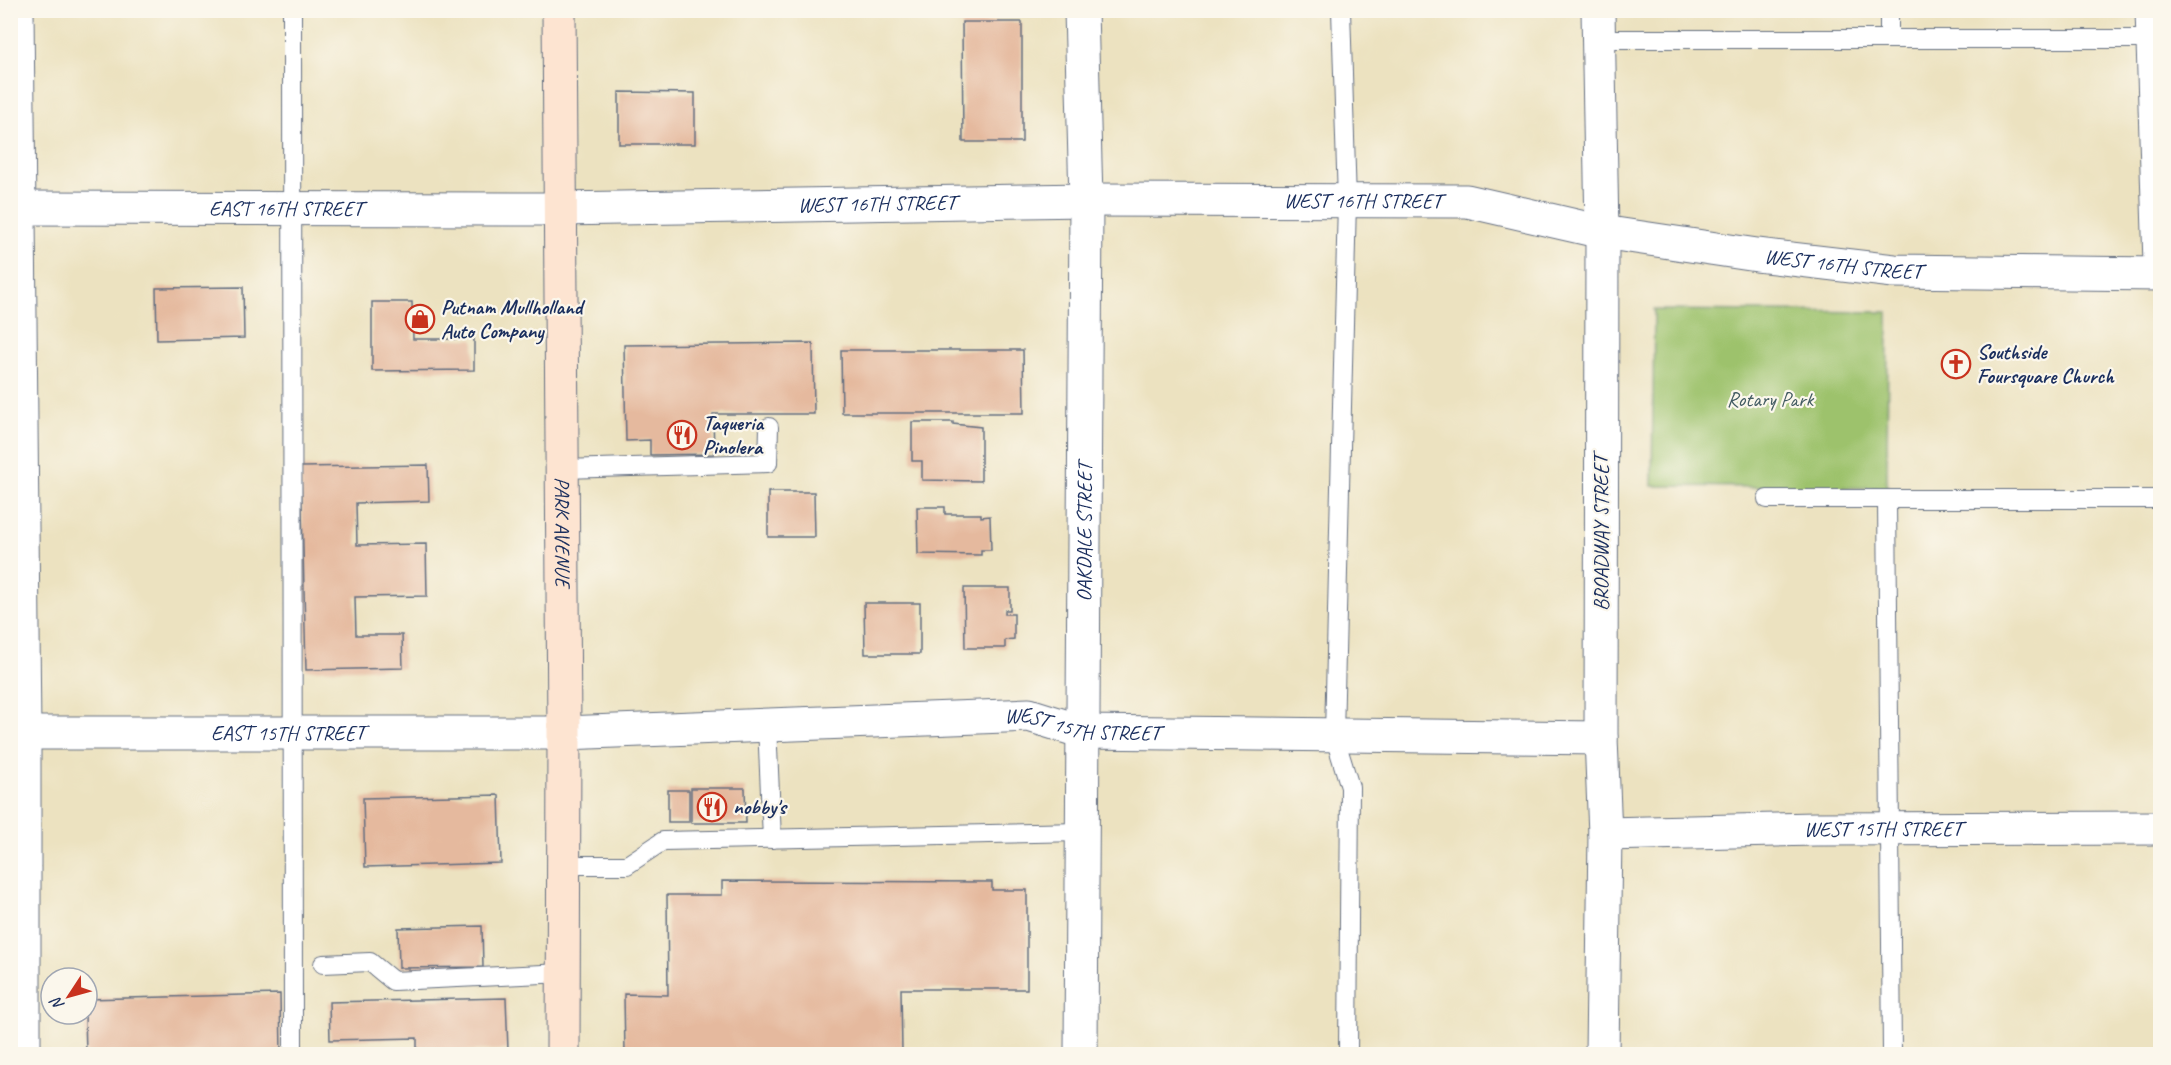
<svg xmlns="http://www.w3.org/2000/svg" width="2171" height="1065" viewBox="0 0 2171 1065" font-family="Caveat,sans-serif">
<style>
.green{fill:#9dc26c;stroke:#5c7865;stroke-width:1.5}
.building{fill:#e5b99e}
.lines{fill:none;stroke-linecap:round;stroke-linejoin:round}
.service-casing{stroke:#646e80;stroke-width:20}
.minor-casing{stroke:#646e80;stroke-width:35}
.secondary-casing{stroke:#646e80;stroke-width:35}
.service{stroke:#fff;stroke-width:18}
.minor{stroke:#fff;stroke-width:33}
.secondary{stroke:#fde4d1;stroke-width:33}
.labels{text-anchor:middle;stroke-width:4.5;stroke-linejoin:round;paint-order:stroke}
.street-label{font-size:21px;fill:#1b2f5e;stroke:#fbf7ec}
.poi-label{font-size:21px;font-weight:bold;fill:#1b2f5e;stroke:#fbf7ec;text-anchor:start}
.park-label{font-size:21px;fill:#425b62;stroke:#fbf7ec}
</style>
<rect width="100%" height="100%" fill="#fbf7ec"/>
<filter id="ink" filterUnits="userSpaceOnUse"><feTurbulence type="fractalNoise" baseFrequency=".0167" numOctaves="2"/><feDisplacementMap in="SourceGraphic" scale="12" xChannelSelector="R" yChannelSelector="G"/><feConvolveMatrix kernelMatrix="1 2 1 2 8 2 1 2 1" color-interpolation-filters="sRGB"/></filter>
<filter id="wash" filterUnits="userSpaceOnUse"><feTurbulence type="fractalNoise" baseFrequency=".008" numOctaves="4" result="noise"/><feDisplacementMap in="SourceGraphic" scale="24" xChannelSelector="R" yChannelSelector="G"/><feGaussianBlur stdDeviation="1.35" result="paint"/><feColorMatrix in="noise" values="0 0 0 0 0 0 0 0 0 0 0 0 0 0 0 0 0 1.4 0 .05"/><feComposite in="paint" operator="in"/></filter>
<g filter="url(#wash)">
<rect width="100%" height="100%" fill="#ece2c0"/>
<path class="green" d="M1654,310L1888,312L1887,488L1652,486Z"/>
<g id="blocks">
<g class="building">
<path d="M962,22H1022V142H963Z"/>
<path d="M619,92L695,93V144H619Z"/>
<path d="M243,287L244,338L157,340L156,288Z"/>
<path d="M372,302H412L413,339H474V370L372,371Z"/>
<path d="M813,343L814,414H713L714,454L650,455V440L626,441L624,345Z"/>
<path d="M841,350H1023L1024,413H842Z"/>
<path d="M912,422H953V424L981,427V481L922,480V461H912Z"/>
<path d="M428,465L429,501L356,503L357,545L426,544L427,596L355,597L356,635H402L403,668L306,670L301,467Z"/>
<path d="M768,492H814L815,537H768Z"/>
<path d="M917,507H945V514H981V517L990,516L991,550H981V555L918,554Z"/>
<path d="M964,588H1010V610H1005V614H1014V639L1005,640V648H965Z"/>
<path d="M864,603H920V654H865Z"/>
<path d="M691,788H745L746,823H691Z"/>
<rect x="668" y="790" width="21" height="32"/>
<path d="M499,795L501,863L365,867L363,798Z"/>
<path d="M722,881L992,882V890H1027V989H901L902,1052L824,1051V1054H625L624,994L668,995L667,895H722Z"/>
<path d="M482,926L483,967L399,968L398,928Z"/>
<path d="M280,994L281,1054H86L85,1014H87V999Z"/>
<path d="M506,998L508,1050L417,1052V1038L330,1040L329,1002Z"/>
</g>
</g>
</g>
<g filter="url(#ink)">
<use href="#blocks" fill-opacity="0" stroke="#646e80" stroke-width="1.5"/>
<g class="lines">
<g class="service-casing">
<g id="service">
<path d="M292,10L293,1054"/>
<path d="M1341,10L1347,201L1334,735L1350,787L1348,1054"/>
<path d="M1889,10V39"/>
<path d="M1599,39H2160"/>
<path d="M563,469L768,463L769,427"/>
<path d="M1767,499H2160"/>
<path d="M1887,499L1892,1054"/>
<path d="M767,725L772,839"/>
<path d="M564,865H627L663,841L1082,832"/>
<path d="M323,964L370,962L393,981L564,973"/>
</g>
</g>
<g class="minor-casing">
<g id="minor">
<path d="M17,10L24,733V1054"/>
<path d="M1598,10L1602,232L1601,738L1605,834L1602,1054"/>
<path d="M2152,10L2160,264"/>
<path id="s1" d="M10,208L560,209L1086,200L1467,201L1602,232L1757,255L1894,271L2160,274"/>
<path id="s2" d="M10,733H564L1029,715L1083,732L1601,738"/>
<path id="s3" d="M1605,834L1816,829L2160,828"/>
<path id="s4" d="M1081,1054L1086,200L1081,10"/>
</g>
</g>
<g class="secondary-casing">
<g id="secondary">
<path id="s5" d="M559,10L564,733L563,1054"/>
</g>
</g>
<use href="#service" class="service"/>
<use href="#minor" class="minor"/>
<use href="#secondary" class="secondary"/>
</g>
</g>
<defs>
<g id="shop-ring" transform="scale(1.5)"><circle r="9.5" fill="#fbf7ec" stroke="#c8321e" stroke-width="1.5"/><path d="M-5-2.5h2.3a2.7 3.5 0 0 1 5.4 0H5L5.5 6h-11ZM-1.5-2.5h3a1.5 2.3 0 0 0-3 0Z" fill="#c8321e"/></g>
<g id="church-ring" transform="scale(1.5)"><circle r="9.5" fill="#fbf7ec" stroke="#c8321e" stroke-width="1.5"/><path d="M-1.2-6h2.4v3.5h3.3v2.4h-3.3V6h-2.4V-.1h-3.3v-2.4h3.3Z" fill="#c8321e"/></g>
<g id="restaurant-ring" transform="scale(1.5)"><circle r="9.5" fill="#fbf7ec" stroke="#c8321e" stroke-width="1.5"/><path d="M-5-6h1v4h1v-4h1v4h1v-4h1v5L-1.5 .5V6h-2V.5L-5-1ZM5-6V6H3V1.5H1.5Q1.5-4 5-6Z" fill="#c8321e"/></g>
</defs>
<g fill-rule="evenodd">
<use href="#shop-ring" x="420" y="319"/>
<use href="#church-ring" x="1956" y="364"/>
<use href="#restaurant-ring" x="682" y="435"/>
<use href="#restaurant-ring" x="712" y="807"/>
</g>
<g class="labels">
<g class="street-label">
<text dy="7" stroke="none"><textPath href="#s1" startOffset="1353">WEST 16TH STREET</textPath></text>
<text dy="7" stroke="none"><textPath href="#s1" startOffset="867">WEST 16TH STREET</textPath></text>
<text dy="7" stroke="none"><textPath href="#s1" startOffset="276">EAST 16TH STREET</textPath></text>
<text dy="7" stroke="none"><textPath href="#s1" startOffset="1839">WEST 16TH STREET</textPath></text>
<text dy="7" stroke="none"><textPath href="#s5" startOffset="522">PARK AVENUE</textPath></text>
<text dy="7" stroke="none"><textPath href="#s4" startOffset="522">OAKDALE STREET</textPath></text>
<text transform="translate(1601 533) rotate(-90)" y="7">BROADWAY STREET</text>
<text dy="7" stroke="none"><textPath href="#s2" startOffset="1074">WEST 15TH STREET</textPath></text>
<text dy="7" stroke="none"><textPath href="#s2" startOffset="278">EAST 15TH STREET</textPath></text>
<text dy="7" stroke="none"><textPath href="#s3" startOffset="278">WEST 15TH STREET</textPath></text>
</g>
<g class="poi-label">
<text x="441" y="314">Putnam Mullholland<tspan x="441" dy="24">Auto Company</tspan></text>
<text x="1977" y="359">Southside<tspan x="1977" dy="24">Foursquare Church</tspan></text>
<text x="703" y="430">Taqueria<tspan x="703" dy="24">Pinolera</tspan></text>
<text x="733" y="814">nobby's</text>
</g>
<g class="park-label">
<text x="1770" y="406">Rotary Park</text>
</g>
</g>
<rect width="2171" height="1065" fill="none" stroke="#fbf7ec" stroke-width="36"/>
<g transform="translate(69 996) rotate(234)"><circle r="28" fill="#fbf7ec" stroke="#a1a7b3" stroke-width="1.5"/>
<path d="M0-4.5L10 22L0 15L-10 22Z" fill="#c8321e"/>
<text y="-9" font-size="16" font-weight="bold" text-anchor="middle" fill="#1b2f5e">N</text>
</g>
</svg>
